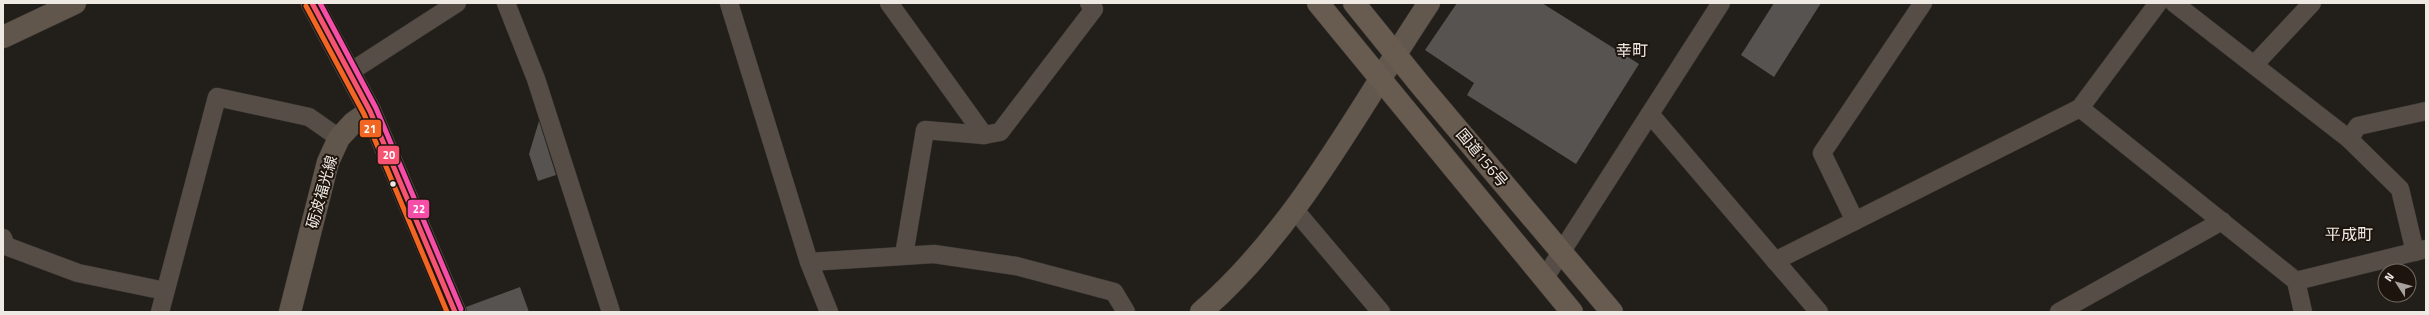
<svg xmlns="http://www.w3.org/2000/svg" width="2429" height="315" viewBox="0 0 2429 315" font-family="'Titillium Web','Noto Sans JP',sans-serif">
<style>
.building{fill:#575350}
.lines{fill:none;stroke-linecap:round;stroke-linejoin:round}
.street-casing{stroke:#3e3a37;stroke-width:19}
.secondary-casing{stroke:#3e3a37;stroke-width:23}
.primary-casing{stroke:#3e3a37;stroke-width:23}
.highway-casing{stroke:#3e3a37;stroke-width:23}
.street{stroke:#564e46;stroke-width:18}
.secondary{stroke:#63584e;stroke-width:22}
.primary{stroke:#61564c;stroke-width:22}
.highway{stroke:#685c51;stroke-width:22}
.bus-1-casing{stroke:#1d150d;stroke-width:8}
.bus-2-casing{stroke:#1d150d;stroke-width:8}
.bus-3-casing{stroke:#1d150d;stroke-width:8}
.bus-1{stroke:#f65372;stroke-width:5}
.bus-2{stroke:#f26522;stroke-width:5}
.bus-3{stroke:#f54da8;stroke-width:5}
.bus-dot{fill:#efe9e4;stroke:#1d150d;stroke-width:1.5}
.labels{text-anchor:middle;stroke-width:4;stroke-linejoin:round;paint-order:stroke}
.street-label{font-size:15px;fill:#efe9e4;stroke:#1d150d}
.neighbourhood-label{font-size:16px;fill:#efe9e4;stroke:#1d150d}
.line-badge{stroke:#1d150d;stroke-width:1.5}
.badge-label{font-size:11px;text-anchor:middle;font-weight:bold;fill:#fff}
</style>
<rect width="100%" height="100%" fill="#221e1a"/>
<g class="building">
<path d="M1457,3H1542L1639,64L1576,164L1467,95L1474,83L1425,50Z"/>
<path d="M1774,3H1821L1774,77L1741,55Z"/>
<path d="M539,121L556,175L538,181L529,154Z"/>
<path d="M520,287L529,312H467L466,307Z"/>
</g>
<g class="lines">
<g class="street-casing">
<g id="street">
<path d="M506,3L536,79L611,312"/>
<path d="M729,3L809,262L829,312"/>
<path d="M889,3L984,135L1000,132L1094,9L1089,3"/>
<path d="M2174,3L2349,139L2400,189L2415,252"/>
<path d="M2254,65L2312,3"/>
<path d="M350,72L457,3"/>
<path d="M2080,108L2296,281L2303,312"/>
<path d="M1650,114L1819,312"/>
<path d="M2349,139L2358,126L2426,111"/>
<path d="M1294,209L1381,312"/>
<path d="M1855,221L1822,153L1923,3"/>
<path d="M3,238L6,246L78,273L165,291"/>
<path d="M904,255L925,130L984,135"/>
<path d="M1775,261L2080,108L2158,3"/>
<path d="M809,262L934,254L1016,266L1114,292L1126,312"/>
<path d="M1544,279L1721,3"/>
<path d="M2296,281L2426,249"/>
<path d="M160,312L217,97L309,117L339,138"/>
<path d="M2059,312L2222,221"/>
</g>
</g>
<g class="secondary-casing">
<g id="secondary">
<path d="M370,111L455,312"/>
<path d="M1201,312C1298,228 1358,109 1429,3"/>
</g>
</g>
<g class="primary-casing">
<g id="primary">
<path d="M3,37L75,3"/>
<path d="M290,312L328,162L339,138L353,123L370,111L312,3"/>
</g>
</g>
<g class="highway-casing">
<g id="highway">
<path d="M1318,3L1572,312"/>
<path d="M1354,3L1422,87L1612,312"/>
</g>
</g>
<use href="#street" class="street"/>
<use href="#secondary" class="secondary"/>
<use href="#primary" class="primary"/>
<use href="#highway" class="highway"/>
<g class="bus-1-casing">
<path id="bus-1" d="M312,3L370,111L455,312"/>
</g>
<g class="bus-2-casing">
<path id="bus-2" d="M306,6L364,114L447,312"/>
</g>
<g class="bus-3-casing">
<path id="bus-3" d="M320,3L376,108L461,309"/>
</g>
<use href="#bus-1" class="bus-1"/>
<use href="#bus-2" class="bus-2"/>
<use href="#bus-3" class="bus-3"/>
</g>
<circle class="bus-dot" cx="393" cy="184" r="3.5"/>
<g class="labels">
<g class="street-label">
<text transform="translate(1482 158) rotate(50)" y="5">国道156号</text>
<text transform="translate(322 192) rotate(-74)" y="5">砺波福光線</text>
</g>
<g class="neighbourhood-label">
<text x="1632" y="56">幸町</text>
<text x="2349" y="240">平成町</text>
</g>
</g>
<g class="line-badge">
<rect x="359" y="119" width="23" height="19" rx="4" fill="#f26522"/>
<rect x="377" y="145" width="23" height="20" rx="4" fill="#f65372"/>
<rect x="407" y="199" width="23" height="20" rx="4" fill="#f54da8"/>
</g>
<g class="badge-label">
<text x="370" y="133">21</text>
<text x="389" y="159">20</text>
<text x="419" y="213">22</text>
</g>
<rect width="2429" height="315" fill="none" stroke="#efe9e4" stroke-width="8"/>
<g transform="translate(2397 283) rotate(306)"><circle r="19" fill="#1d150d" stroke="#716a63"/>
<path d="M0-3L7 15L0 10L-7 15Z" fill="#a7a29d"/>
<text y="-6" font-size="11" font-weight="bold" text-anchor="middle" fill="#efe9e4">N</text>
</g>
</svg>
